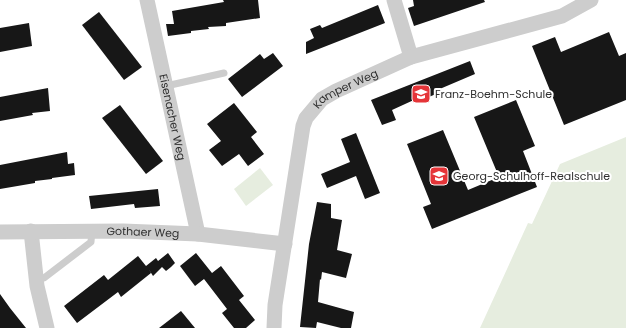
<svg xmlns="http://www.w3.org/2000/svg" width="626" height="328" viewBox="0 0 626 328" font-family="Poppins,sans-serif">
<style>
.green{fill:#e6eddf}
.building{fill:#171717}
.lines{fill:none;stroke-linecap:round;stroke-linejoin:round}
.lane{stroke:#cdcdcd;stroke-width:7}
.street{stroke:#cdcdcd;stroke-width:15}
.labels{text-anchor:middle;stroke-width:4;stroke-linejoin:round;paint-order:stroke}
.street-label{font-size:11px;fill:#303030;stroke:#fff}
.poi-label{font-size:11px;fill:#303030;stroke:#fff;text-anchor:start}
</style>
<rect width="100%" height="100%" fill="#fff"/>
<g class="green">
<path d="M626,137V328H480L528,223L532,224L560,164Z"/>
<path d="M260,168L273,185L246,206L234,189Z"/>
</g>
<g class="building">
<path d="M223,0H258L260,18L226,23V26L208,27L209,29L191,31V33L168,36L166,24H174L172,11L224,2Z"/>
<path d="M413,0H484L485,2L414,26L408,8L414,6Z"/>
<path d="M378,5L385,23L306,54V42L314,38L310,29L320,25L322,28Z"/>
<path d="M99,12L142,67L124,80L82,25Z"/>
<path d="M29,23L32,46L0,52V28Z"/>
<path d="M609,32L619,56L626,53V100L564,125L532,46L555,37L561,52Z"/>
<path d="M273,53L283,66L242,97L228,79L260,54L264,59Z"/>
<path d="M470,61L475,74L435,91L436,94L417,102L416,99L392,110L396,120L382,125L371,100Z"/>
<path d="M48,88L50,111L32,113L33,115L0,121V97Z"/>
<path d="M516,100L535,146L523,151L537,187L432,229L423,207L431,204L407,144L443,130L468,190L499,177L474,117Z"/>
<path d="M234,103L257,132L251,137L264,154L248,166L239,154L222,166L209,150L221,141L207,124Z"/>
<path d="M120,105L163,161L146,174L102,118Z"/>
<path d="M356,133L380,193L365,199L356,176L327,188L321,174L350,162L341,139Z"/>
<path d="M67,152L68,164L74,163L75,175L52,178V179L35,181V183L0,189V165Z"/>
<path d="M158,189L160,206L135,208L134,204L91,209L89,196Z"/>
<path d="M317,202L331,204V218L342,220L337,250L352,254L346,278L322,272L321,280L320,279L318,302L354,312L351,328H341L317,322L316,328L300,327L309,244Z"/>
<path d="M168,253L175,263L171,267L166,271L162,267L153,276L148,268L151,273L121,297L118,292L77,323L64,306L104,275L108,280L138,256L146,266L156,258L158,261Z"/>
<path d="M196,253L212,273L221,266L244,296L239,300L255,320L246,328H234L222,313L227,309L204,279L195,286L180,266Z"/>
<path d="M0,294L10,308L26,328H0Z"/>
<path d="M181,311L195,328H159Z"/>
</g>
<g class="lines">
<g class="lane">
<path d="M166,86L224,73"/>
<path d="M36,278H44L91,242L92,230"/>
</g>
<g class="street">
<path id="s1" d="M147,0L198,234"/>
<path d="M394,0L411,57"/>
<path d="M31,231L37,286L47,328"/>
<path id="s2" d="M0,232L123,231L198,234L285,244"/>
<path id="s3" d="M274,328L275,305L303,126L306,118L322,99L336,91L411,57L562,16L591,0"/>
</g>
</g>
<defs>
<g id="school-square" transform="scale(1)"><rect x="-9" y="-9" width="18" height="18" rx="4" fill="#e53539" stroke="#fff"/><path d="M0-5L7-2L0 1L-7-2ZM-4 1L0 2.5L4 1V4Q0 6-4 4Z" fill="#fff"/></g>
</defs>
<g fill-rule="evenodd">
<use href="#school-square" x="421" y="94"/>
<use href="#school-square" x="439" y="176"/>
</g>
<g class="labels">
<g class="street-label">
<text dy="4" stroke="none"><textPath href="#s3" startOffset="263">Kamper Weg</textPath></text>
<text dy="4" stroke="none"><textPath href="#s1" startOffset="120">Eisenacher Weg</textPath></text>
<text dy="4" stroke="none"><textPath href="#s2" startOffset="143">Gothaer Weg</textPath></text>
</g>
<g class="poi-label">
<text x="435" y="98">Franz-Boehm-Schule</text>
<text x="453" y="180">Georg-Schulhoff-Realschule</text>
</g>
</g>
</svg>
